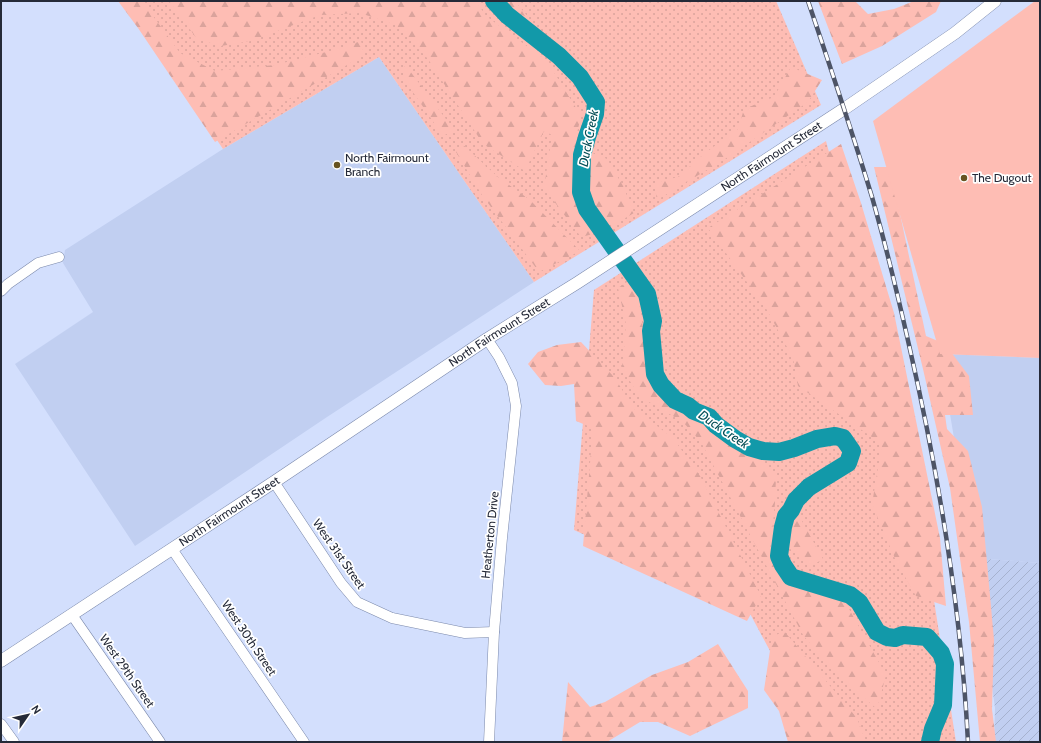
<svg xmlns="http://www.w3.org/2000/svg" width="1041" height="743" viewBox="0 0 1041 743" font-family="Cabin,sans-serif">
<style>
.built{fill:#c1cff1}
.industrial{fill:url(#industrial-furrows)}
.grass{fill:url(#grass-dots)}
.forest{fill:url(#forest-firs)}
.garden{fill:#febdb4}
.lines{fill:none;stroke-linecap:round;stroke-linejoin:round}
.river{stroke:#1299a9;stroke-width:18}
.minor-casing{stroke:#7b89ab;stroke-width:11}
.tertiary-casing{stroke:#7b89ab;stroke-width:13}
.minor{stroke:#fff;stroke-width:10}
.tertiary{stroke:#fff;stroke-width:12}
.rail-casing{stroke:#4d5466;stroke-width:4.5}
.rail{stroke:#fff;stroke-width:3;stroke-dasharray:9;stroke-linecap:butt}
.poi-dot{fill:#665321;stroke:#fff;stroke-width:1.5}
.labels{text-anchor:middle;stroke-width:3.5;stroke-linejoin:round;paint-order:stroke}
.street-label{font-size:12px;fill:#252a38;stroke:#fff}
.poi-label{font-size:12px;fill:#252a38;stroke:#fff;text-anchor:start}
.water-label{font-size:13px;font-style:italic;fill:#044d55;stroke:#fff}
</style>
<defs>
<pattern id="industrial-furrows" width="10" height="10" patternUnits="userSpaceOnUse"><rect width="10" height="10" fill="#c1cff1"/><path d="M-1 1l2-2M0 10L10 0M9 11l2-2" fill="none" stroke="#a6b2cf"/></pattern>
<pattern id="grass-dots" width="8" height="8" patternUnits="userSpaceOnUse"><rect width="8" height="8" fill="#febdb4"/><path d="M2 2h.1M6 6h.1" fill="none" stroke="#daa39c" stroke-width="1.8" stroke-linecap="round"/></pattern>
<pattern id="forest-firs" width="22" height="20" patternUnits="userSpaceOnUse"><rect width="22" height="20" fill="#febdb4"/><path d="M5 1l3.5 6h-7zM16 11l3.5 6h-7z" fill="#daa39c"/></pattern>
</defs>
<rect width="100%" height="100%" fill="#d3dffd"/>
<g class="built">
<path d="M379,57L534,282L327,417L135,546L15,364L93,312L63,263L65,250L223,149Z"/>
<path d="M940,354L1040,358V563L974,558Z"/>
</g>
<path class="industrial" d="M974,558L1040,563V742H994L995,708Z"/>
<g class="grass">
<path d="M123,1H776L821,105L534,282L379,57L223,149Z"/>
<path d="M826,141L911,452L956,742H819L747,608L574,530L594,290Z"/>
</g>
<g class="forest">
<path d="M118,1H142L180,53L215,71L275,65L334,50L361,41L364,55L215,142L138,28Z"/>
<path d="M169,1H476L486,16L547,61L581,116L577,133L575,199L593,234L581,237L544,188L552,135L544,131L525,171L483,144L428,59L396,25L360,13L320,15L251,41L221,46L197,39Z"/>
<path d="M501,1H515L528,17L510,11Z"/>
<path d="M818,1H855L868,14L894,9L914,1H941L936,12L882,46L842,64Z"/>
<path d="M404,63L454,130L443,136L404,79Z"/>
<path d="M791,67L822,80L808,102L725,159L657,200L654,183L678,177L705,153L738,129L744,109L774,97Z"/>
<path d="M462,144L498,177L530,200L580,251L539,272L482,195L456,152Z"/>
<path d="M841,144L861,203L894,313L940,538L946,606L916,596L896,561L872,504L882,444L798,386L793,358L767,310L708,228Z"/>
<path d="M592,153L607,159L623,186L634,213L613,225L596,215L586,195V168Z"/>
<path d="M874,167H890L926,336L945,344L969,376L973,415H945L947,429L968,451L982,507L994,640L992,709L996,742H980L969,622L950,488L923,369Z"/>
<path d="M627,282L638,292L647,358L666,385L704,420L744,448L776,476L775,503L770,551L788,580L804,587L844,600L886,675L877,709L832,670L803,635L701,442L683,422L639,396L622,368L626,324L618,288Z"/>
<path d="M581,342L615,378L633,408L673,438L700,476L761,596L747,621L583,546L593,428L576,421L574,384L561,386L545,385L528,364L538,352L557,345Z"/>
<path d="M797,512L824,561L808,564L789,548L787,523Z"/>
<path d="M784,631L857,718L866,742H788L779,711L764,690L772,637Z"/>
<path d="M718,644L748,691V708L690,736L658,722H640L607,742H562L568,682L590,707L605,702L652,675L688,662Z"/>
</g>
<path class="garden" d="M1035,1H1040V358L940,354L873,121Z"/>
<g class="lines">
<path class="river" d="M494,1L507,15L559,56L580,77L596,102L595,114L587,137L582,155L581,192L587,209L647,294L653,321L651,331L655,374L661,385L675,400L688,406L694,411L709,417L716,425L735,439L749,447L763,451L779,452L794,448L817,439L835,436L843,438L852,451L848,463L809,487L796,500L791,510L786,516L783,527L779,556L783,565L791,577L850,595L859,602L877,632L887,637L895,638L903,635L927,637L941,653L945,664L943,705L933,729L930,742"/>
<g class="minor-casing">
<g id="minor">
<path d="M1,291L8,284L38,263L59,257"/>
<path d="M487,339L499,357L512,383L516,406L502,538L494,632L489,742"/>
<path d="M274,482L341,583L357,602L392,618L465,633L494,632"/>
<path d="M172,549L304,742"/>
<path d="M72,615L160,742"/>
<path d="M1,724L14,742"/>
</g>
</g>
<g class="tertiary-casing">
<g id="tertiary">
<path id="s1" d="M1,661L274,482L487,339L577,283L844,109L955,33L995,1"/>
</g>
</g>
<use href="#minor" class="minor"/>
<use href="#tertiary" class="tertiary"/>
<g class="rail-casing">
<path id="rail" d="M808,1C830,66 852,131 872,197C886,246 898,296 909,345C939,476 961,608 968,742"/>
</g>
<use href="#rail" class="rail"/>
</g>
<g class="poi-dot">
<circle cx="337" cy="165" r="4"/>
<circle cx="964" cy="178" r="4"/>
</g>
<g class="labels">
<g class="street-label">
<text dy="4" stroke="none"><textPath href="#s1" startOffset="921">North Fairmount Street</textPath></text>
<text dy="4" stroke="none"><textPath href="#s1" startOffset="597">North Fairmount Street</textPath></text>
<text dy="4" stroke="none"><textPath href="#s1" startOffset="273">North Fairmount Street</textPath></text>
<text transform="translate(490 535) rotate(-84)" y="4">Heatherton Drive</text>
<text transform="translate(339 554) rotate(55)" y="4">West 31st Street</text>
<text transform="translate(249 638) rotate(56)" y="4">West 30th Street</text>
<text transform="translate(127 671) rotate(55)" y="4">West 29th Street</text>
</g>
<g class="poi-label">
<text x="345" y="162">North Fairmount<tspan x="345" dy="14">Branch</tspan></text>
<text x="972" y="182">The Dugout</text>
</g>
<g class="water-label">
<text transform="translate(588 138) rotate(-79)" y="5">Duck Creek</text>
<text transform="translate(724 429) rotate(34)" y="5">Duck Creek</text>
</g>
</g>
<rect width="1041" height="743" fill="none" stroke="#252a38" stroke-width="4"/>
<g transform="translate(28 715) rotate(56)" stroke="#ffffff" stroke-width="3" paint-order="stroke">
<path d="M0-3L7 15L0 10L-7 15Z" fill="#252a38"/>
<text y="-6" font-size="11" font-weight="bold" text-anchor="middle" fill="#252a38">N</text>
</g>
</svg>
